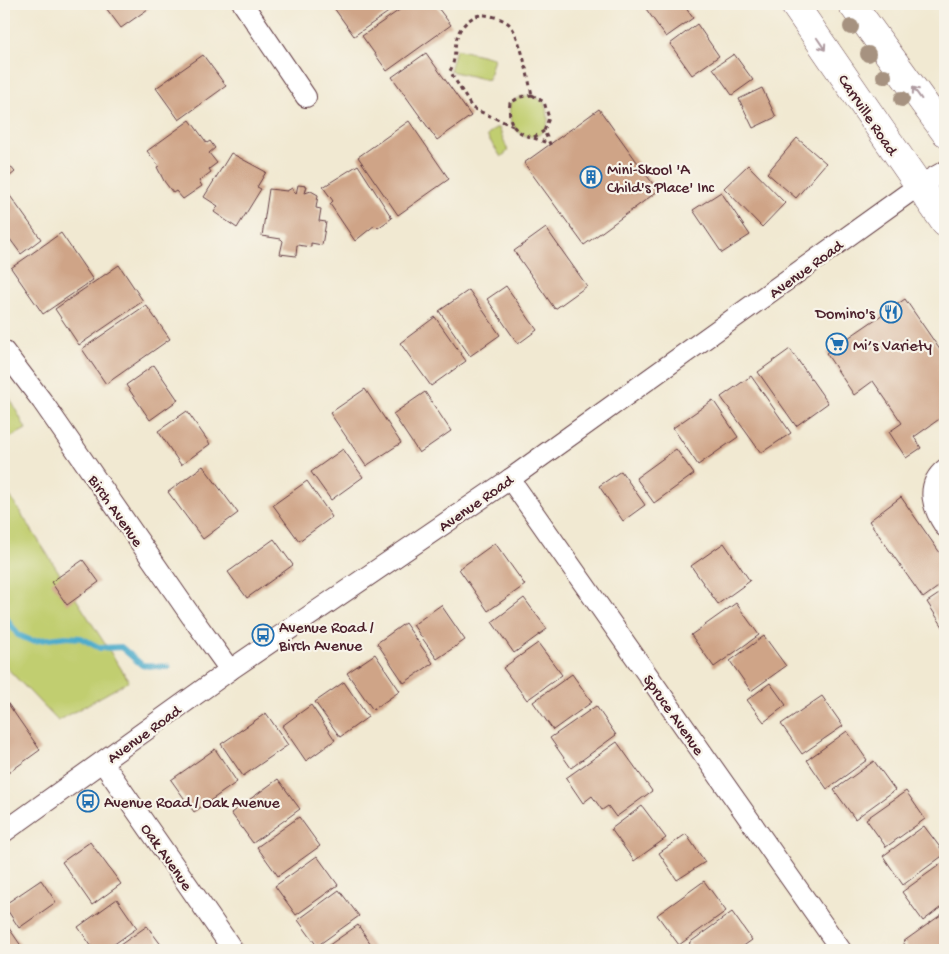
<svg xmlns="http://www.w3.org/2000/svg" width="949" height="954" viewBox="0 0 949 954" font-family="'Gochi Hand',sans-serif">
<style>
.green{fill:#c1ce70;stroke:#86764e}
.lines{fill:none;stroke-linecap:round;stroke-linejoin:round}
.stream{stroke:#4cabcb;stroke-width:6}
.building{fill:#cfa487}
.street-casing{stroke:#633d44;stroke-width:22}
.secondary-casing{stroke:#633d44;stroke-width:29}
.path{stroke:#633d44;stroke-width:3;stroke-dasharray:4 4;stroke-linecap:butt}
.street{stroke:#fff;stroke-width:20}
.secondary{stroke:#fff;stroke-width:28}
.tree{fill:#a69280}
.oneway{stroke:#ae9aa0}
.labels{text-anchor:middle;stroke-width:4.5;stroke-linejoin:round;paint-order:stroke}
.street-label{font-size:16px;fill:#4a1f2b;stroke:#f7f3e8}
.poi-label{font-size:16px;fill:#4a1f2b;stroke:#f7f3e8;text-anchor:start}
</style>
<rect width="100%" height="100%" fill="#f7f3e8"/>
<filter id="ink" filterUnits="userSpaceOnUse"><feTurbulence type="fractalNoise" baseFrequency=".02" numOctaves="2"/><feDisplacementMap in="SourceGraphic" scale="10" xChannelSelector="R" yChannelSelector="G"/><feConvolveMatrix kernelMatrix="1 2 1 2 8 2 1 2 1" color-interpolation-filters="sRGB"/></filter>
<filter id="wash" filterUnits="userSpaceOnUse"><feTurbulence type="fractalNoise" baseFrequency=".0096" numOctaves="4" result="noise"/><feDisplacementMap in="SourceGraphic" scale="20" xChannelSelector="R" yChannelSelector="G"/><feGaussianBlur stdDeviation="1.12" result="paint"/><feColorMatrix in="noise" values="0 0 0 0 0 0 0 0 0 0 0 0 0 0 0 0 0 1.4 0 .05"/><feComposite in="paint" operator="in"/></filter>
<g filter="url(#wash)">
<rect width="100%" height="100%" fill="#f1e9d2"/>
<g class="green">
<path d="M456,49L494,58L488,80L450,71Z"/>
<path d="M532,95L544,102C545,106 548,112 548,117C549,146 505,144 510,103L520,97Z"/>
<path d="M495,128H499L508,151L501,157L487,136Z"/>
<path d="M4,387L26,429L4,441Z"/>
<path d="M4,487L129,681L58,721L4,665Z"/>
</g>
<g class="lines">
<path class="stream" d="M4,615L18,635L32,641L65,637L81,638L100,648L121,647L142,665L168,667"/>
</g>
<g id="blocks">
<g class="building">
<path d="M103,4H155L121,28Z"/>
<path d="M339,4H400L354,36L334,8Z"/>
<path d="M408,4H435L451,25L387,71L362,36Z"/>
<path d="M647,4H683L693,18L666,37L644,6Z"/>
<path d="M697,24L719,56L692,75L670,44Z"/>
<path d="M426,53L471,116L437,140L392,77Z"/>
<path d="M734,54L753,80L732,95L713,68Z"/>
<path d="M203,55L226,86L179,120L156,88Z"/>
<path d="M762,88L776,117L753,128L739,99Z"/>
<path d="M599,109L658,191L584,245L524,163Z"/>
<path d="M190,120L207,143L210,141L215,148L209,153L217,163L209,169L211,172L199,181L202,186L183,199L176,191L173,193L164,181L157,167L159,166L147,151Z"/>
<path d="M409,121L449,179L398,215L358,157Z"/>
<path d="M797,138L826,163L796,198L767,173Z"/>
<path d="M231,153L266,172L257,187L261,189L237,228L214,212L218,206L204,197Z"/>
<path d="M4,159L15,172L4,181Z"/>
<path d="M358,165L392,218L378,228L375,225L355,241L330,204L333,201L323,187Z"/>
<path d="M748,165L785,203L762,227L724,188Z"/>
<path d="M298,185L307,186L305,193L311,191L318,195L316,208L321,209L319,221L326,222L322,245L311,243V247L297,245L296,256L280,254L283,241L281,239L262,236L269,189L287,191L292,188L296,194Z"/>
<path d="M721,192L750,235L722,253L693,210Z"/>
<path d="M8,193L41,239L21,254L4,231V197Z"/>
<path d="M546,228L587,286L555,309L514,251Z"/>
<path d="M61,233L93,280L43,314L11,268Z"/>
<path d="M119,265L143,301L79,345L55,309Z"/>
<path d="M506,286L537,330L518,344L487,299Z"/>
<path d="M469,290L500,335L470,356L439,311Z"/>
<path d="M905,299L945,357V415L914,437L921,448L906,458L889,432L902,423L873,381L854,395L826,353Z"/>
<path d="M146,305L170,339L106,384L82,349Z"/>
<path d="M435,317L466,361L431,386L400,343Z"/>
<path d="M790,349L828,403L796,426L758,372Z"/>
<path d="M154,365L178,400L150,420L126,385Z"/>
<path d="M751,376L791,433L761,453L721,397Z"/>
<path d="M365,389L401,443L366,466L330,413Z"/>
<path d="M425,392L451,431L419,453L393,414Z"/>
<path d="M713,400L738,437L698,465L673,428Z"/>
<path d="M187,411L210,444L181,465L158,431Z"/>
<path d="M343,449L363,477L331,500L311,472Z"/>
<path d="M676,449L694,474L654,503L636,478Z"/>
<path d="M203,466L238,513L203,539L168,492Z"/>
<path d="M621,471L645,505L623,521L599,486Z"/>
<path d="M307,481L332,517L299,541L273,505Z"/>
<path d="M901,497L945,560V582L923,598L869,521Z"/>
<path d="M274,539L293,565L247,598L228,572Z"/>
<path d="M495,543L525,585L488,611L459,569Z"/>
<path d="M724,543L750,581L718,604L691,566Z"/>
<path d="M83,560L99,582L67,605L51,582Z"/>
<path d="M945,590V630L927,602Z"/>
<path d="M524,598L547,629L514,653L492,622Z"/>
<path d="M736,603L759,635L714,667L691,635Z"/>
<path d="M441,605L465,640L437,659L413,625Z"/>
<path d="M405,623L433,663L404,683L377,643Z"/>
<path d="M764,636L786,666L751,691L730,661Z"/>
<path d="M538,643L562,675L527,700L503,668Z"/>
<path d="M375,654L400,691L373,710L347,673Z"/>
<path d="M572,674L592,702L553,730L533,702Z"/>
<path d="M344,682L368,717L340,737L315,702Z"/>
<path d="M770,683L786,705L764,722L747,700Z"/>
<path d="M822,696L843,726L802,754L781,724Z"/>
<path d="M4,698L40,750L4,776Z"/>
<path d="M311,705L335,740L306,761L282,726Z"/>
<path d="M596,706L616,735L571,768L550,738Z"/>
<path d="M266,713L288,745L243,776L221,744Z"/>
<path d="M847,731L867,760L827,789L807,760Z"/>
<path d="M617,742L652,791L616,817L608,806L602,810L592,796L583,803L566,778Z"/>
<path d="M215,749L237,782L194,812L171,780Z"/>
<path d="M874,761L895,790L855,819L834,790Z"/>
<path d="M278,779L300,809L253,843L231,813Z"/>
<path d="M906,791L925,819L886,847L866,819Z"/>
<path d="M642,806L666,838L634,861L611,829Z"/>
<path d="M299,817L320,846L278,876L257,847Z"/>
<path d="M924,826L945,854L903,885L883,856Z"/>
<path d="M686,834L705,862L677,880L659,853Z"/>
<path d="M90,842L121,884L92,905L62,862Z"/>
<path d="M317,856L338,885L296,915L275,886Z"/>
<path d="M945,861V904L923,921L902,892Z"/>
<path d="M41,880L56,902L19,928L4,905Z"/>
<path d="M704,881L726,911L679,945L657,915Z"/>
<path d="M339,890L359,916L317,946L298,920Z"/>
<path d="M117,899L137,928L106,950H94L78,927Z"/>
<path d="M732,912L752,940L738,950H695L689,943Z"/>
<path d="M945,912V950H909L903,942Z"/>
<path d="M4,921L24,950H4Z"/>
<path d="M358,925L375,950H322Z"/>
<path d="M147,926L165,950H113Z"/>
</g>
</g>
</g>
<g filter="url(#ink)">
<use href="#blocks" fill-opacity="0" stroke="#633d44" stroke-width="1"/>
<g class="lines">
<g class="street-casing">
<g id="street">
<path d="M243,4L306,97"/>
<path d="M4,351L42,401L191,616L230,670"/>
<path d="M945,469C924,486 933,509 945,527"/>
<path d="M510,479L841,950"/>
<path d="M103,763L233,950"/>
<path d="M4,832L230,670L510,479L918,186L945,171"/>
</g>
</g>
<g class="secondary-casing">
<g id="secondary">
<path d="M794,4L945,223"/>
<path d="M852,4L945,132"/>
</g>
</g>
<g class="path">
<path d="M532,95L544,102L549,118L544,131L550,144C527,134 506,136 510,103L520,97Z"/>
<path d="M513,126L472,108L450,71C457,59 453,42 460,30C465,22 476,13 485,15C493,16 504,19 510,25C521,38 528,78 532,95"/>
<path d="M534,137L544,131"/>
</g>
<use href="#street" class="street"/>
<use href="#secondary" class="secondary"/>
</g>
<g class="tree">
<circle cx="851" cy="27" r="8"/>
<circle cx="868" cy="54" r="8"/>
<circle cx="884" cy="76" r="8"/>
<circle cx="902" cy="99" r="8"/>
</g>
<defs><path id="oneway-shaft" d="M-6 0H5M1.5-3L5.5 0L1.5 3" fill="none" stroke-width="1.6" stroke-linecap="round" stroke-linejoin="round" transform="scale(1.25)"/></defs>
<g class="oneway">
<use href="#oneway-shaft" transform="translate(821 44) rotate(56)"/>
<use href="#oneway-shaft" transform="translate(917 93) rotate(-126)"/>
</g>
</g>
<defs>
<g id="building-ring" transform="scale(1.125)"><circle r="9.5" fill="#f7f3e8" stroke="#1f6fb2" stroke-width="1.5"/><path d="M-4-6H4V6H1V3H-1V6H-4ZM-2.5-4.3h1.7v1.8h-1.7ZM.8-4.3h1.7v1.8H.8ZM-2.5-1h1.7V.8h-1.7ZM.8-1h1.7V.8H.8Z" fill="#1f6fb2"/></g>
<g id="restaurant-ring" transform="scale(1.125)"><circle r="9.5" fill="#f7f3e8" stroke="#1f6fb2" stroke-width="1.5"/><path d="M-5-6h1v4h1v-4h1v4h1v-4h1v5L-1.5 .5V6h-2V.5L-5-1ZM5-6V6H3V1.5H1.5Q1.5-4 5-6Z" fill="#1f6fb2"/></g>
<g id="supermarket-ring" transform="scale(1.125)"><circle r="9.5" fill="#f7f3e8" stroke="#1f6fb2" stroke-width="1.5"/><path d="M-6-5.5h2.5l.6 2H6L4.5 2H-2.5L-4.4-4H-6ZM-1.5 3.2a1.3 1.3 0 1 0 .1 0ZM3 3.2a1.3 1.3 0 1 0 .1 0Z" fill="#1f6fb2"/></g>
<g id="bus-ring" transform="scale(1.125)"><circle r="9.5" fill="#f7f3e8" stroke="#1f6fb2" stroke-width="1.5"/><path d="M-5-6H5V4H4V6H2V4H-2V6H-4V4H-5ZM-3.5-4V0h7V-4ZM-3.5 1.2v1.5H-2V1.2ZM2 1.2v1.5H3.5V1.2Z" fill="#1f6fb2"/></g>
</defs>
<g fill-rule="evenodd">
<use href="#building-ring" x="591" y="177"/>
<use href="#restaurant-ring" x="891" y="312"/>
<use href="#supermarket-ring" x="837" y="344"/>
<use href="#bus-ring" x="263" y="635"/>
<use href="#bus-ring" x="88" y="801"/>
</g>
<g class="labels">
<g class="street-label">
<text transform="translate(869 114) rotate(56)" y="6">Carrville Road</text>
<text transform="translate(805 268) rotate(-36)" y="6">Avenue Road</text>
<text transform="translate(475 502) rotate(-35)" y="6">Avenue Road</text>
<text transform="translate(117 510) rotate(55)" y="6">Birch Avenue</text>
<text transform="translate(675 714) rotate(55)" y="6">Spruce Avenue</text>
<text transform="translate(143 733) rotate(-36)" y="6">Avenue Road</text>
<text transform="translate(168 856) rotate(55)" y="6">Oak Avenue</text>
</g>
<g class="poi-label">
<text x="607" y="174">Mini-Skool 'A<tspan x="607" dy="18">Child's Place' Inc</tspan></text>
<text x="875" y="318" text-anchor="end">Domino's</text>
<text x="853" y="350">Mi’s Variety</text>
<text x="279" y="632">Avenue Road /<tspan x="279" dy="18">Birch Avenue</tspan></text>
<text x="104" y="807">Avenue Road / Oak Avenue</text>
</g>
</g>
<rect width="949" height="954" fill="none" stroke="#f7f3e8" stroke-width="20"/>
</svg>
